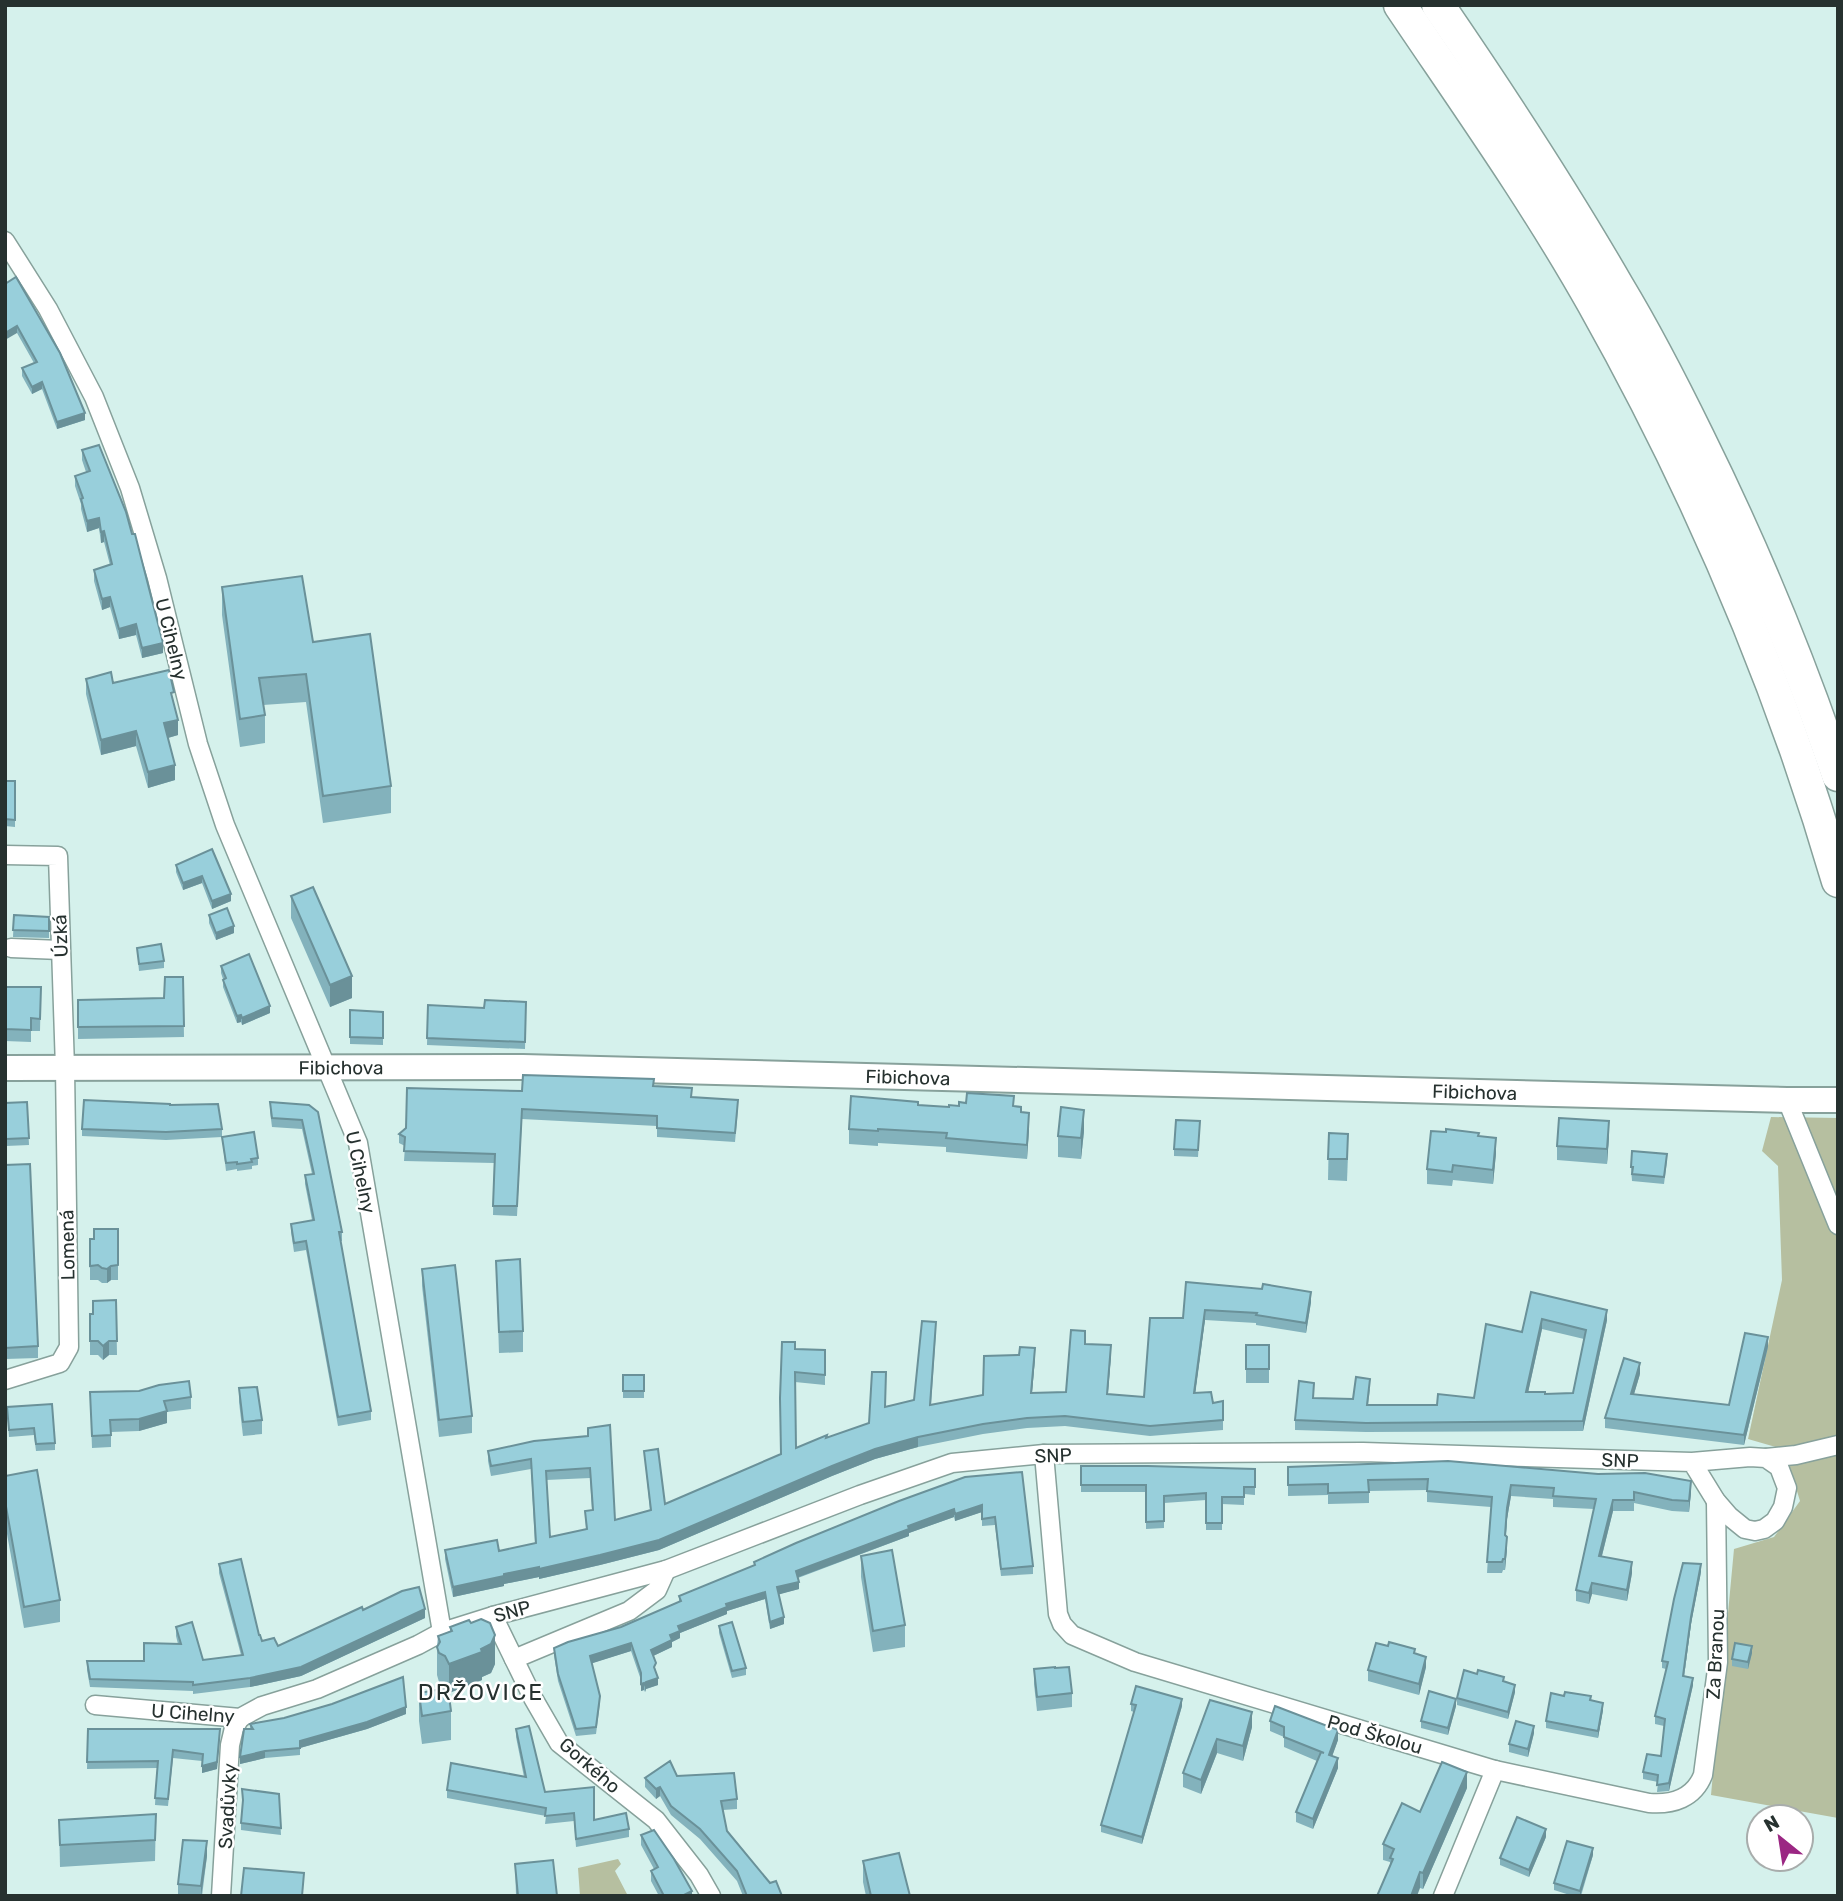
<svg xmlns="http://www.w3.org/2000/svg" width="1843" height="1901" viewBox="0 0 1843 1901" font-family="Rubik,sans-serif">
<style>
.green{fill:#b6bfa0}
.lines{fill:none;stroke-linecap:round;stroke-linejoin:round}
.street-casing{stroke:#87a19b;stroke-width:21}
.secondary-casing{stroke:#87a19b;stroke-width:28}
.highway-casing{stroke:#87a19b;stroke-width:35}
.street{stroke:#fff;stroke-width:18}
.secondary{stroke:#fff;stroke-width:24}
.highway{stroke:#fff;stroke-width:32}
.wall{fill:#83b2bc;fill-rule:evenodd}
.shaded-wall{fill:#6a9199}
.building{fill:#98cfdb;stroke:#6a9199;stroke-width:2;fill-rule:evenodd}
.labels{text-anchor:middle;stroke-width:5;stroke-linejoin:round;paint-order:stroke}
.street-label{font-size:19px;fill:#26312f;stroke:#fff}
.quarter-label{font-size:23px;letter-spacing:2px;fill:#26312f;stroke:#fff}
</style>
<rect width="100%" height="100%" fill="#d5f1ec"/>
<g class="green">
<path d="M1771,1117L1838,1118V1437L1786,1450L1748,1439L1782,1280L1778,1166L1762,1151Z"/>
<path d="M1838,1452V1818L1711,1795L1734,1549L1774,1537L1800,1501L1789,1465Z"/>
<path d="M618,1859L621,1864L615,1871L628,1896H580L578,1868Z"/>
</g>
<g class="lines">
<g class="street-casing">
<g id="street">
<path d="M5,241L48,309L94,397L130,488L157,578L198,744L225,825L358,1143L442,1632"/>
<path d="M5,855L58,856L65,1068L69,1347L60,1363L5,1380"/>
<path d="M11,948L60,950"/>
<path d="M1787,1100L1838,1225"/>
<path d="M1044,1454L1058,1614L1062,1624L1072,1635L1135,1662L1495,1770L1649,1803C1673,1805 1694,1798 1703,1775L1718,1662L1716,1501"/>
<path d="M1766,1458L1796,1455L1838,1445"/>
<path d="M493,1616L533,1698L559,1743L656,1820L699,1875L711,1896"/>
<path d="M514,1659L629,1611L657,1590L666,1570"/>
<path d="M95,1705L240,1718L262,1706L317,1689L418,1645L442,1632L493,1616L666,1570L860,1495L952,1463L1044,1454L1363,1452L1692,1462L1750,1457L1766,1458L1779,1467L1787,1488L1783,1507L1775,1521L1764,1529L1755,1531L1745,1529L1729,1516L1716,1501L1692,1462"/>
<path d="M221,1896L230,1745L234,1728L240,1718"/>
<path d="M1443,1896L1495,1770"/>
</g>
</g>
<g class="secondary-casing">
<g id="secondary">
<path id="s1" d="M5,1068L523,1067L1787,1100H1838"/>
</g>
</g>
<g class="highway-casing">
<g id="highway">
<path d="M1400,5C1466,103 1535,200 1593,303C1696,486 1779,679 1838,881"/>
<path d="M1438,5C1501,97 1562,190 1618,287C1647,335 1673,386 1698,437C1752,546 1799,659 1838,775"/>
</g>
</g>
<use href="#street" class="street"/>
<use href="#secondary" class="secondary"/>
<use href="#highway" class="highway"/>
</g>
<g class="wall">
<path d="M5,284L85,420L57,429L42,389L32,394L22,376V368L34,363L17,333Z"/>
<path d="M82,450L163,653L142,658L136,635L119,639L110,607L102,610L94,581V570L110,565L104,542L101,543L99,528L87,532L81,509V504L75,486V476L86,472L82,460Z"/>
<path d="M222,587L313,642L391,786V813L323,823L306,702L263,705L265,715V743L240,747L222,615Z"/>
<path d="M86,679L113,683L174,706L178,735L168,738L175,780L148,788L136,746L101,755L86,694Z"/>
<path d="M5,781H15V827L5,826Z"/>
<path d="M212,849L231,901L212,909L202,883L183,890L176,872V865Z"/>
<path d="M291,896L352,998L330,1007L291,918Z"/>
<path d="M14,915L49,917V938L13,937Z"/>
<path d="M209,915L234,933L216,940L209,923Z"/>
<path d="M137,948L164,961V968L139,971Z"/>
<path d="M221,966L270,1013L242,1025L241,1022L237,1023L223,987V979L221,973Z"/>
<path d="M183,977L184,1037L78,1039V1000L164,998Z"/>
<path d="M5,987H41L40,1031H31V1042L5,1041Z"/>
<path d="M526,1002L525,1049L427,1045L428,1005L484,1008Z"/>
<path d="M350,1010L383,1012V1045L350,1044Z"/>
<path d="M654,1086L738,1109L735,1142L657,1137V1126L522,1119L517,1216L493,1215L494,1163L404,1161L405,1146L399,1143V1134L522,1091Z"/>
<path d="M27,1102L29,1145L6,1146L5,1103Z"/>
<path d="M270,1102L309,1105L342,1232V1241H340L371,1411V1420L338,1426L306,1250L294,1252L291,1232V1224L312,1220L305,1184V1175L312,1174L302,1129L272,1127L270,1111Z"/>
<path d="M918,1105L949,1107L1014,1106L1021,1112L1029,1127L1027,1159L946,1152V1147L878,1143V1146L849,1144V1129Z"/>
<path d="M1200,1121L1198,1157L1174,1156V1149Z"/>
<path d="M82,1129H222V1137L166,1140L82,1136Z"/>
<path d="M1084,1131L1081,1159L1058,1157V1136Z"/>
<path d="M1329,1133L1348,1155L1347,1181L1328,1180Z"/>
<path d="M1479,1136L1496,1153L1493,1184L1453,1180L1452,1186L1427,1184V1169Z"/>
<path d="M1609,1136L1607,1164L1557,1160V1146Z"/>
<path d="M222,1137L258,1158V1165L252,1166V1169L237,1171V1169L226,1171Z"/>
<path d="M1667,1161L1664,1184L1632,1181L1631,1167Z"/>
<path d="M5,1165L38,1346V1358L5,1359Z"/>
<path d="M118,1229V1280H111L107,1283H102L98,1280H90V1239H94Z"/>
<path d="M496,1261L523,1331V1352L499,1353Z"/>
<path d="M422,1269L472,1416V1433L439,1437L422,1286Z"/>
<path d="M1186,1282L1311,1302L1306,1333L1256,1325V1323L1205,1320L1195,1393L1213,1403L1223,1401V1430L1150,1436L1065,1426L1027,1428L983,1434L918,1447L875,1459L832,1476L659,1550L600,1565L539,1579V1577L504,1584V1586L453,1597L445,1559V1550L499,1551L535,1544L531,1469L491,1476L488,1461V1451L588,1436L615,1520L650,1510L644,1451L665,1504L781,1454L795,1349L825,1350V1385L795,1382L796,1448L827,1438L869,1423L885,1407L914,1400L936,1332L931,1405L983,1395L1035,1358L1032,1393L1066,1392L1085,1344L1111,1355L1108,1394L1144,1397L1183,1318ZM590,1478L592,1510L585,1511L586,1529L550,1537L546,1480Z"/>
<path d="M1531,1292L1607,1320L1583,1431L1366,1432L1295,1430V1420L1314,1398L1353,1399L1370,1389L1368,1405H1437L1474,1398L1522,1332ZM1542,1329L1584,1339L1573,1393L1545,1394L1528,1392Z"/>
<path d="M116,1300L117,1355H109L103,1360L98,1355H90V1314H93Z"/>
<rect x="1246" y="1345" width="23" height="38"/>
<path d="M1768,1347L1744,1445L1605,1428V1418L1640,1374L1634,1394L1729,1405Z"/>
<rect x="623" y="1375" width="21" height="23"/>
<path d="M239,1388L262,1420V1434L243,1436L239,1402Z"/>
<path d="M90,1392L191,1397V1409L167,1412V1423L139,1431L111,1432V1447L92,1448Z"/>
<path d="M7,1407L55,1443V1450L36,1451L34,1435L9,1437Z"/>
<path d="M1081,1466L1255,1469V1495L1244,1494V1505L1222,1504V1530H1206V1500L1164,1503V1528L1146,1529V1492H1081Z"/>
<path d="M1288,1467L1691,1492L1689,1512L1672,1511L1634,1503V1511H1613L1602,1556L1632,1573L1627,1601L1592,1594L1589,1604L1576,1601V1590L1594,1509L1553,1507V1499L1511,1496L1507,1519L1506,1536L1507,1548L1505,1570H1503L1502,1573H1487L1491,1507L1427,1502V1490L1369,1491V1503L1328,1504V1495L1288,1496Z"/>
<path d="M5,1476L60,1600V1622L24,1628L5,1523Z"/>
<path d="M965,1477L1033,1566V1574L1001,1576L995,1525L982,1526V1512L955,1521L954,1517L909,1533V1536L798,1578L799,1589L779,1594L784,1624L770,1629L765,1599L727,1611V1614L680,1633V1638L672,1642V1647L653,1656L658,1685L646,1689L645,1692L644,1690L641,1691V1680L631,1651L592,1663L600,1703L596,1734L576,1736L558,1681L554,1655V1648L621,1627L679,1602V1596L754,1566V1562Z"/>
<path d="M861,1556L905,1625V1647L873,1652L861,1577Z"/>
<path d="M219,1564L262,1641L278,1646L363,1610L425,1618L301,1676L250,1687L193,1694V1691L90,1687L87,1670V1661H144L178,1644L176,1636V1627L203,1660L241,1655L219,1573Z"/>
<path d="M1701,1572L1691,1624L1684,1677L1693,1685L1669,1791L1657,1792L1658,1782L1643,1779V1772L1661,1756L1664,1726L1655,1724V1716L1666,1669L1662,1668V1661Z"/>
<path d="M719,1626L746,1668V1675L732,1678L719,1633Z"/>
<path d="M450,1627L495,1664L491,1673L482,1677V1680L449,1693L451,1711V1740L422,1744L419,1721V1693L447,1688L445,1684L439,1682L437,1675V1647L438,1636L450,1631Z"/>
<path d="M1752,1653L1748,1669L1732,1666V1659Z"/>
<path d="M1426,1667L1419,1695L1368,1681V1670Z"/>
<path d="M1034,1669L1072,1693V1707L1037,1711L1034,1684Z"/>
<path d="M1477,1674L1504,1681L1515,1692L1508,1719L1457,1705V1698Z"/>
<path d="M1210,1700L1252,1727L1243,1761L1217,1753L1201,1794L1183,1787V1773Z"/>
<path d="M1591,1701L1603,1710L1598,1738L1546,1728V1721Z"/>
<path d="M1131,1704L1182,1706L1142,1844L1101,1832V1825L1134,1712L1131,1711Z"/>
<path d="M1456,1706L1448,1735L1421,1728V1721Z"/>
<path d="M406,1714L367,1729L300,1748V1755L265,1758L240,1764L250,1729V1724Z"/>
<path d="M1270,1721L1338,1740L1332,1756L1338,1768L1313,1829L1296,1822V1812L1317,1761L1284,1747V1737L1270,1731Z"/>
<path d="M88,1729L220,1736L217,1769L202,1773V1761L173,1758L168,1806L155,1805L157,1768L87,1769Z"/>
<path d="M516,1729L545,1792L594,1820L629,1829V1837L576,1847L574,1821L545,1824L546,1816L447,1798V1790L524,1777L516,1737Z"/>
<path d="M1534,1733L1528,1757L1509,1752V1744Z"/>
<path d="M677,1776L737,1799V1809L723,1810L727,1831L770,1883L782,1896H743L737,1881L700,1839L671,1815L660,1796L656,1799L645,1787V1778Z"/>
<path d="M1467,1788L1423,1889L1420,1888L1390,1866V1862L1383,1860V1844L1420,1812Z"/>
<path d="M279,1794L281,1835L241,1830V1823Z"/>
<path d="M156,1814L155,1861L60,1867L59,1820Z"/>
<path d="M641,1835L692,1896H659L651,1881V1871L654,1869L641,1845Z"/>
<path d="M1546,1837L1529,1877L1500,1865V1858Z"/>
<path d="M1593,1855L1581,1896H1573L1554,1890V1883Z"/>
<path d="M207,1856L202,1896H178V1884Z"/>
<path d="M863,1861L910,1896H866L863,1882Z"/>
<path d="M515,1864L557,1896H516Z"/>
</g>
<g class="shaded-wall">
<path d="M17,326V333L5,340V333Z"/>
<path d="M42,382V389L32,394V387Z"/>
<path d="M85,413V420L57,429V422Z"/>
<path d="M99,518V528L87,532V521Z"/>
<path d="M104,531V542L101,543V532Z"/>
<path d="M110,597V607L102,610V599Z"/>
<path d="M136,624V635L119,639V629Z"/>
<path d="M163,643V653L142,658V648Z"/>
<path d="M178,720V735L164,739V723Z"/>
<path d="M136,731V746L101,755V740Z"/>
<path d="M175,765V780L148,788V772Z"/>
<path d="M202,876V883L183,890V883Z"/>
<path d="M231,894V901L212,909V901Z"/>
<path d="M234,926V933L216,940V933Z"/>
<path d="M352,976V998L330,1007V985Z"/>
<path d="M270,1006V1013L242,1025V1018Z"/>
<path d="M241,1015V1022L237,1023V1016Z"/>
<path d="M1084,1110V1131L1081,1159V1138Z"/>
<path d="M1029,1113V1127L1027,1159V1145Z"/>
<path d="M1609,1121V1136L1607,1164V1149Z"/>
<path d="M1496,1138V1153L1493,1184V1170Z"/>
<path d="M111,1266V1280L107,1283V1269Z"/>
<path d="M1311,1292V1302L1306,1333V1323Z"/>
<path d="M1205,1310V1320L1194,1403V1393Z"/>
<path d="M1607,1310V1320L1583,1431V1421Z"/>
<path d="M1542,1319V1329L1526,1402V1392Z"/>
<path d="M1768,1337V1347L1744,1445V1435Z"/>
<path d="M109,1341V1355L103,1360V1346Z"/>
<path d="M1111,1345V1355L1107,1403V1394Z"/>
<path d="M1035,1348V1358L1031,1403V1393Z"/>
<path d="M1640,1363V1374L1631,1404V1394Z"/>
<path d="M167,1411V1423L139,1431V1419Z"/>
<path d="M918,1437V1447L875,1459L832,1476L659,1550L600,1565L539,1579V1569L832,1466L875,1449Z"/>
<path d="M1691,1481V1492L1689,1512V1501Z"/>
<path d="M1511,1485V1496L1507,1519L1505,1546L1507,1508Z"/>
<path d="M1613,1500V1511L1599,1567V1556Z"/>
<path d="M982,1505V1512L955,1521V1514Z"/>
<path d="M954,1509V1517L909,1533V1536L796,1578V1571L908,1526Z"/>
<path d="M1507,1537V1548L1505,1570V1559Z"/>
<path d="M1632,1562V1573L1627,1601V1590Z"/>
<path d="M1701,1564V1572L1691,1624L1683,1684L1691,1617Z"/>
<path d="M539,1567V1577L504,1584V1586L453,1597V1587L504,1574Z"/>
<path d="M799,1582V1589L777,1595V1587Z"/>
<path d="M1592,1583V1594L1589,1604V1593Z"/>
<path d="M765,1592V1599L727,1611V1614L680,1633V1638L672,1642V1647L651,1657V1650L670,1635L678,1626L726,1604Z"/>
<path d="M425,1609V1618L301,1676L250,1687V1678Z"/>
<path d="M784,1617V1624L770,1629V1622Z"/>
<path d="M495,1635V1664L491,1673L482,1677V1680L449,1693V1664L481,1649Z"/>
<path d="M631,1643V1651L590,1664V1656Z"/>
<path d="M1752,1646V1653L1748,1669V1662Z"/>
<path d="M1426,1657V1667L1419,1695V1684Z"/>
<path d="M658,1678V1685L646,1689L645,1692V1685L646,1682Z"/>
<path d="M1693,1678V1685L1669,1791V1783Z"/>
<path d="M644,1683V1690L641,1691V1684Z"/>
<path d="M1515,1685V1692L1508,1719V1712Z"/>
<path d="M1182,1699V1706L1142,1844V1837Z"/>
<path d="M1456,1699V1706L1448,1735V1728Z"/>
<path d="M1603,1703V1710L1598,1738V1731Z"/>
<path d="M406,1707V1714L367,1729L300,1748V1741Z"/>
<path d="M1252,1712V1727L1243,1761V1746Z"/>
<path d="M1534,1726V1733L1528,1757V1749Z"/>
<path d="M220,1729L217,1769L202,1773V1766Z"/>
<path d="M1338,1730V1740L1329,1765V1755Z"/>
<path d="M1217,1739V1753L1201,1794V1780Z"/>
<path d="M265,1751V1758L240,1764V1757Z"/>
<path d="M1338,1758V1768L1313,1829V1819Z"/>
<path d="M1467,1772V1788L1423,1889V1873Z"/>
<path d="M660,1787V1796L656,1799V1789Z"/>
<path d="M1546,1829V1837L1529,1877V1870Z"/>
<path d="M207,1841V1856L201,1896V1886Z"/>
<path d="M1593,1848V1855L1580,1896V1891Z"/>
<path d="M1420,1872V1888L1417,1896H1411Z"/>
<path d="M692,1891V1896H682Z"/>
</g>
<g class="building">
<path d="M16,277L60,353L85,413L57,422L42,382L32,387L22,368L37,362L17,326L5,333V284Z"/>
<path d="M99,445L126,512L132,534H135L163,643L142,648L136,624L119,629L110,597L102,599L94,570L112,564L104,531L101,532L99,518L87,521L81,499L83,498L75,476L90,471L82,450Z"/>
<path d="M302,576L313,642L370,634L391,786L323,796L306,674L259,678L265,715L240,719L222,587Z"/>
<path d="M169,670L174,692L171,693L178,720L164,723L175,765L148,772L136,731L101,740L86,679L111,672L113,683Z"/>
<path d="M5,781H15V820L5,819Z"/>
<path d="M212,849L231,894L212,901L202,876L183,883L176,865Z"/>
<path d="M313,887L352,976L330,985L291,896Z"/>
<path d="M227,908L234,926L216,933L209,915Z"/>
<path d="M14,915L49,917V931L13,930Z"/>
<path d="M161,944L164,961L139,964L137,948Z"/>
<path d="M249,954L270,1006L242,1018L241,1015L237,1016L223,980L226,978L221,966Z"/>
<path d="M165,977H183L184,1026L78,1027V1000L164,998Z"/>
<path d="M5,987H41L40,1019L31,1018V1030L5,1029Z"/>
<path d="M485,1000L526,1002L525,1042L427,1038L428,1005L484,1008Z"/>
<path d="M350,1010L383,1012V1038L350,1037Z"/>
<path d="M523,1075L654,1079L653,1086L692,1088L691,1097L738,1100L735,1133L657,1128V1116L522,1109L517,1206H493L495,1154L404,1151L405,1137L399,1134L406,1128L407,1088L522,1091Z"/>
<path d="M967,1093L1014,1096L1013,1106L1021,1107V1112L1029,1113L1027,1145L946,1138L947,1133L878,1129V1131L849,1129L851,1096L918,1102V1105L949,1107V1105L959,1106V1102L966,1103Z"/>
<path d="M84,1100L170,1104V1105L218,1104L222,1129L166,1132L82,1129Z"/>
<path d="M27,1102L29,1138L6,1139L5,1103Z"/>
<path d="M270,1102L309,1105L318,1112L342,1232H339L371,1411L338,1417L306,1241L294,1243L291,1224L314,1220L305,1175L314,1174L302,1120L272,1118Z"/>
<path d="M1061,1107L1084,1110L1081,1138L1058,1136Z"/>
<path d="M1559,1118L1609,1121L1607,1149L1557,1146Z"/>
<path d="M1176,1120L1200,1121L1198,1150L1174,1149Z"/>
<path d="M1446,1129L1479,1133L1478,1136L1496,1138L1493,1170L1453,1165L1452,1172L1427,1169L1431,1131L1446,1132Z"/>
<path d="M254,1132L258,1158L251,1159L252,1162L237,1164V1162L226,1163L222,1137Z"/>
<path d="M1329,1133L1348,1134L1347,1159H1328Z"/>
<path d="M1632,1151L1667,1154L1664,1177L1632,1174L1633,1167H1631Z"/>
<path d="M30,1164L38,1346L5,1348V1165Z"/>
<path d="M94,1229H118V1265L111,1266L107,1269L102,1268L98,1265L90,1266V1239H94Z"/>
<path d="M520,1259L523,1331L499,1332L496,1261Z"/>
<path d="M455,1265L472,1416L439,1420L422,1269Z"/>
<path d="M1186,1282L1262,1289L1263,1284L1311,1292L1306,1323L1256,1315L1257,1313L1205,1310L1194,1393L1211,1392L1213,1403L1223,1401V1420L1150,1426L1065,1416L1027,1418L983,1424L918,1437L875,1449L832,1466L659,1540L600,1555L539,1569V1567L504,1574V1576L453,1587L445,1550L497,1540L499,1551L536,1543L531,1459L491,1466L488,1451L534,1441L588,1436V1428L610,1425L615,1520L651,1510L644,1451L658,1449L665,1504L781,1454L780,1398L782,1342H795V1349L825,1350V1375L795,1372L796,1448L827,1435L826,1438L869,1423L872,1372H886L885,1407L914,1400L922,1321L936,1322L930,1405L983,1395L984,1356L1019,1355L1020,1347L1035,1348L1031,1393L1066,1392L1071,1330L1085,1331V1344L1111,1345L1107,1394L1144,1397L1150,1318H1183ZM590,1468L593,1510L585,1511L587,1529L550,1537L546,1471Z"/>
<path d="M1531,1292L1607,1310L1583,1421L1366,1423L1295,1420L1299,1381L1314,1383L1313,1398L1353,1399L1356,1377L1370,1379L1367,1405H1437L1438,1394L1474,1398L1486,1324L1522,1332ZM1542,1319L1586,1330L1573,1393L1545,1394V1392H1526Z"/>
<path d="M116,1300L117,1341H109L103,1346L98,1341H90V1314H93V1301Z"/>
<path d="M1745,1333L1768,1337L1744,1435L1605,1418L1624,1358L1640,1363L1631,1394L1729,1405Z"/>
<rect x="1246" y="1345" width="23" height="24"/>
<rect x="623" y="1375" width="21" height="16"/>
<path d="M189,1381L191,1397L164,1401L167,1411L139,1419L110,1420L111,1435L92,1436L90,1392L139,1391L159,1385Z"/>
<path d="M257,1387L262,1420L243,1422L239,1388Z"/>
<path d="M52,1404L55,1443L36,1444L34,1428L9,1430L7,1407Z"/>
<path d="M1448,1461L1598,1474L1645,1473L1691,1481L1689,1501L1672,1500L1634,1492V1500H1613L1599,1556L1632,1562L1627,1590L1592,1583L1589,1593L1576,1590L1596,1499L1553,1496L1554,1488L1511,1485L1507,1508L1505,1535L1507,1537L1505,1559H1503L1502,1562H1487L1492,1497L1427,1491L1428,1479L1368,1480L1369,1492L1328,1493V1484L1288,1485V1467Z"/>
<path d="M1081,1466H1148L1255,1469V1487H1244V1497H1222V1523H1206V1493L1164,1496V1521L1146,1522V1485H1081Z"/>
<path d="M37,1470L60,1600L24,1607L5,1501V1476Z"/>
<path d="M1022,1472L1033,1566L1001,1569L995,1517L982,1519V1505L955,1514L954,1509L908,1526L909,1529L796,1571L799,1582L777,1587L784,1617L770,1622L765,1592L726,1604L727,1607L678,1626L680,1631L670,1635L672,1640L651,1650L656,1663L654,1667L658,1678L646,1682L645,1685L644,1683L641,1684V1673L631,1643L590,1656L600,1696L596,1727L576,1729L558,1674L554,1648L568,1642L621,1627L681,1601L679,1596L755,1565L754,1562L796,1543L899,1501L965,1477Z"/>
<path d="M892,1550L905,1625L873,1631L861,1556Z"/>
<path d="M241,1559L259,1635H260L262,1641L274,1638L278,1646L362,1607L363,1610L402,1591L419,1587L425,1609L301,1667L250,1678L193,1685V1682L90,1679L87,1661H144V1643L181,1644L176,1627L192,1622L203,1660L243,1655L219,1564Z"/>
<path d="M1683,1563L1701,1564L1691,1617L1683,1676L1693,1678L1669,1783L1657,1785L1658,1775L1643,1772L1647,1754L1661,1756L1665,1719L1655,1716L1668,1662L1662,1661L1674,1599Z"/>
<path d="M481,1619L490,1623L495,1635L491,1644L481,1649L482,1652L449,1664L445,1656L439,1653L437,1647L440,1642L438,1636L452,1631L450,1627L469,1620L471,1623Z"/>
<path d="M732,1622L746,1668L732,1671L719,1626Z"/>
<path d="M1389,1642L1415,1649L1414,1653L1426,1657L1419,1684L1368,1670L1376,1643L1388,1646Z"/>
<path d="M1735,1643L1752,1646L1748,1662L1732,1659Z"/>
<path d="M1055,1667V1668L1069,1667L1072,1693L1037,1697L1034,1669Z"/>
<path d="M1464,1670L1477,1674L1478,1670L1504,1677L1503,1681L1515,1685L1508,1712L1457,1698Z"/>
<path d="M403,1677L406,1707L367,1722L300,1741V1748L265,1751L240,1757L244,1729H253L250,1724L284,1718L332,1704Z"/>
<path d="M1136,1686L1182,1699L1142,1837L1101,1825L1136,1705L1131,1704Z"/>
<path d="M448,1688L451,1711L422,1716L419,1693Z"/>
<path d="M1429,1691L1456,1699L1448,1728L1421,1721Z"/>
<path d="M1565,1692L1591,1696L1590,1700L1603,1703L1598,1731L1546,1721L1551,1693L1564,1696Z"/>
<path d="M1210,1700L1252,1712L1243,1746L1217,1739L1201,1780L1183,1773Z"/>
<path d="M1275,1706L1338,1730L1329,1755L1338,1758L1313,1819L1296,1812L1321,1752L1324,1753L1284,1737V1727L1270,1721Z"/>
<path d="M1516,1721L1534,1726L1528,1749L1509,1744Z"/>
<path d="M529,1726L545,1792L594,1787V1820L626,1813L629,1829L576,1839L574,1813L545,1816L546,1808L447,1790L451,1763L526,1777L516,1729Z"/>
<path d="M88,1729H220L217,1762L202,1766L203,1754L173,1750L168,1799L155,1798L158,1761L87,1762Z"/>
<path d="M670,1761L677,1776L734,1773L737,1799L721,1801L727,1831L770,1883L776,1881L782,1896H747L737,1871L700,1829L671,1806L660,1787L656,1789L645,1778Z"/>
<path d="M1442,1762L1467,1772L1423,1873L1420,1872L1411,1896H1377L1393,1859L1390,1858L1394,1849L1383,1844L1402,1803L1420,1812Z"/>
<path d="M242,1789L279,1794L281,1828L241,1823L243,1800Z"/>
<path d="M156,1814L155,1840L60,1845L59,1820Z"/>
<path d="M1517,1817L1546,1829L1529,1870L1500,1858Z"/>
<path d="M654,1830L674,1859L692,1891L682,1896H664L651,1871L658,1867L641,1835Z"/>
<path d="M183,1840L207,1841L201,1886L178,1884Z"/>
<path d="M1567,1841L1593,1848L1580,1891L1554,1883Z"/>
<path d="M899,1853L910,1896H871L863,1861Z"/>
<path d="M553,1860L557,1896H518L515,1864Z"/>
<path d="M244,1868L304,1873L302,1896H241Z"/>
</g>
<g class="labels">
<g class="street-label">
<text transform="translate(172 639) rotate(76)" y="7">U Cihelny</text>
<text transform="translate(60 936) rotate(-92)" y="7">Úzká</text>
<text dy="7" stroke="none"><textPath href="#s1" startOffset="336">Fibichova</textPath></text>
<text dy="7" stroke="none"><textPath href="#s1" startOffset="903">Fibichova</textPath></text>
<text dy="7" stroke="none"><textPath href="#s1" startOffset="1470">Fibichova</textPath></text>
<text transform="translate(361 1172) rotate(78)" y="7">U Cihelny</text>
<text transform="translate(67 1245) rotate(-91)" y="7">Lomená</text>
<text transform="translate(1053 1455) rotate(-2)" y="7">SNP</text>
<text transform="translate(1620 1460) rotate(2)" y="7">SNP</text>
<text transform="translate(512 1611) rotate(-15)" y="7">SNP</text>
<text transform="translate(1715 1654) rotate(-87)" y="7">Za Branou</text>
<text transform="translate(193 1713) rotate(4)" y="7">U Cihelny</text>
<text transform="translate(1375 1734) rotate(16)" y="7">Pod Školou</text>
<text transform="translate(590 1765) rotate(41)" y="7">Gorkého</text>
<text transform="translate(227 1806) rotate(-87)" y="7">Svadůvky</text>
</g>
<g class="quarter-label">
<text x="481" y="1700">DRŽOVICE</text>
</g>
</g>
<rect width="1843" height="1901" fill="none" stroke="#26312f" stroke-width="14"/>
<g transform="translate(1780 1838) rotate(330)"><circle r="33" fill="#ffffff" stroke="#a8adac" stroke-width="2"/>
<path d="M0-5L12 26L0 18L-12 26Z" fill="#9b2783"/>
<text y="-10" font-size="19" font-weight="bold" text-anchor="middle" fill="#26312f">N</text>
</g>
</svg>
